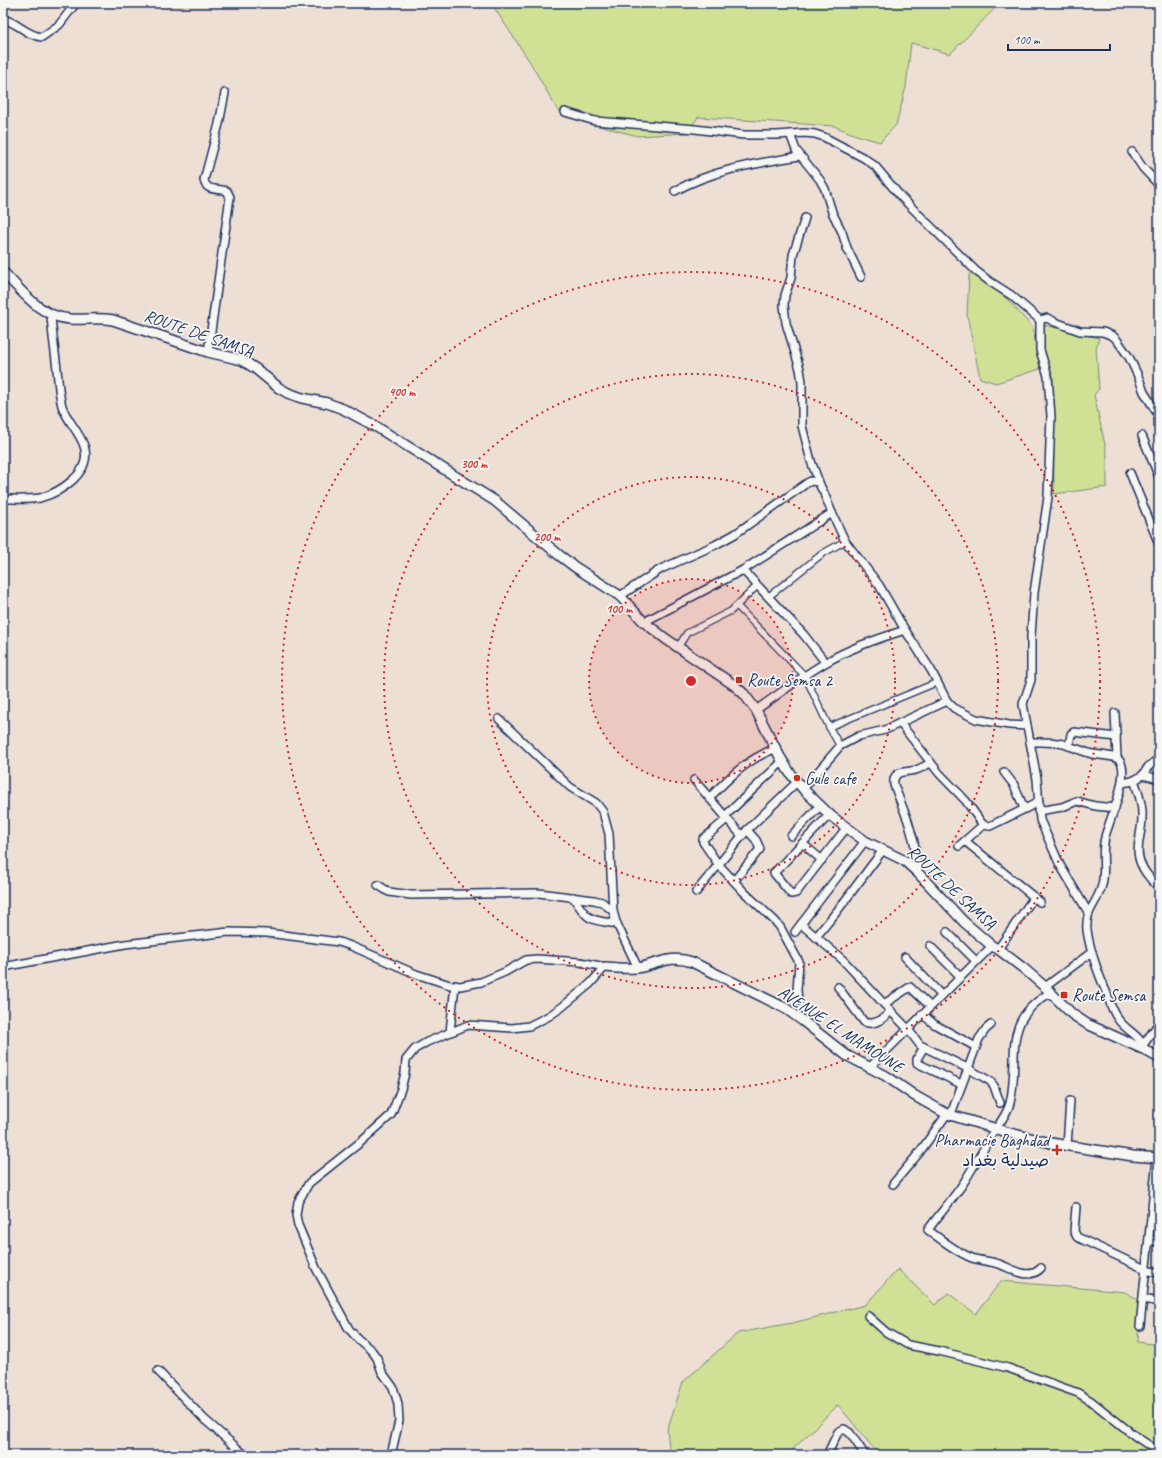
<svg xmlns="http://www.w3.org/2000/svg" width="1162" height="1458" viewBox="0 0 1162 1458" font-family="Caveat,'Playpen Sans Arabic',sans-serif">
<style>
.green{fill:#d0e195;stroke:#76887a}
.lines{fill:none;stroke-linecap:round;stroke-linejoin:round}
.pedestrian-casing{stroke:#1b2f5e;stroke-width:8}
.minor-casing{stroke:#1b2f5e;stroke-width:10}
.tertiary-casing{stroke:#1b2f5e;stroke-width:12}
.pedestrian{stroke:#f6f6f2;stroke-width:5.5}
.minor{stroke:#f6f6f2;stroke-width:7}
.tertiary{stroke:#f6f6f2;stroke-width:9}
.ring{fill:none;stroke:#d62828;stroke-width:2;stroke-dasharray:2 4}
.poi-dot{fill:#c8321e;stroke:#f6f6f2;stroke-width:1.5}
.labels{text-anchor:middle;stroke-width:3.5;stroke-linejoin:round;paint-order:stroke}
.street-label{font-size:17px;fill:#1b2f5e;stroke:#f6f6f2}
.poi-label{font-size:17px;fill:#1b2f5e;stroke:#f6f6f2;text-anchor:start}
.centre{fill:#d62828;stroke:#f6f6f2;stroke-width:2}
.ring-label{font-size:12px;text-anchor:middle;font-weight:bold;fill:#d62828;stroke:#f6f6f2;stroke-width:3.5;stroke-linejoin:round;paint-order:stroke}
</style>
<rect width="100%" height="100%" fill="#eedfd5"/>
<filter id="ink" filterUnits="userSpaceOnUse"><feTurbulence type="fractalNoise" baseFrequency=".025" numOctaves="2"/><feDisplacementMap in="SourceGraphic" scale="8" xChannelSelector="R" yChannelSelector="G"/><feConvolveMatrix kernelMatrix="1 2 1 2 8 2 1 2 1" color-interpolation-filters="sRGB"/></filter>
<g filter="url(#ink)">
<g class="green">
<path d="M491,3H1000L950,54L911,43L906,87L896,125L880,142L856,135L834,126L698,117L687,133L638,136L583,122L558,111L530,62Z"/>
<path d="M972,270L1008,300L1033,328L1040,369L996,383L980,378L967,315L969,275Z"/>
<path d="M1044,325L1099,338L1096,348L1099,389L1094,395L1107,454V487L1054,494L1053,375L1044,356Z"/>
<path d="M898,1269L935,1305L948,1293L976,1314L1001,1281L1125,1292L1139,1300L1138,1342L1159,1345V1455H879L838,1405L787,1455H670L667,1430L683,1382L738,1333L792,1323L865,1305Z"/>
</g>
<g class="lines">
<g class="pedestrian-casing">
<g id="pedestrian">
<path d="M768,597L822,554L845,541"/>
<path d="M737,606L805,676L829,727L840,746"/>
<path d="M678,647L687,633L731,611L757,586"/>
<path d="M829,727L938,682"/>
</g>
</g>
<g class="minor-casing">
<g id="minor">
<path d="M3,19C17,22 27,36 42,37L59,25L76,3"/>
<path d="M565,112L595,121L695,129L744,135H777L805,133L815,134L824,137L864,158L875,166L901,197L976,271L989,281L1011,295L1040,320"/>
<path d="M790,134L796,150L820,180L825,189L832,212L842,232L847,248L861,277"/>
<path d="M1132,152L1143,168L1159,185"/>
<path d="M675,191C712,170 758,163 800,156"/>
<path d="M805,218L793,255L791,278L785,295L784,305L786,323L800,369L802,382V426L811,461L820,485"/>
<path d="M208,352L230,197L227,191C218,188 206,192 204,180L219,124L225,93"/>
<path d="M1142,436L1159,477"/>
<path d="M1130,473L1159,544"/>
<path d="M3,499C15,499 28,500 40,498C61,492 93,472 84,446C79,431 67,421 62,406C59,394 58,382 57,369C55,351 52,333 51,315"/>
<path d="M743,570L804,635L825,662"/>
<path d="M620,596L661,569L715,545L735,534L807,483L811,481L818,482L824,493L832,513L845,541L879,585L905,630L931,670L947,701L954,708L976,719L1009,725L1027,726"/>
<path d="M644,622L743,570L832,513"/>
<path d="M756,710C779,694 801,677 825,663C850,648 877,639 905,630"/>
<path d="M1115,713L1117,758"/>
<path d="M499,719L570,787L596,803L603,812L609,834L613,911L616,922L638,968"/>
<path d="M900,723L939,773L966,801L983,825L990,826L1039,802"/>
<path d="M1030,742C1041,742 1052,741 1063,744C1073,747 1082,751 1092,754C1098,755 1114,756 1118,759C1133,770 1108,823 1105,837C1101,853 1106,870 1102,885C1098,903 1085,909 1087,930C1090,952 1098,973 1107,994C1110,1002 1112,1011 1118,1019C1126,1031 1141,1035 1145,1050"/>
<path d="M1069,746L1071,734L1074,732L1116,737"/>
<path d="M1004,772L1014,785L1024,808"/>
<path d="M1143,775L1148,767L1159,758"/>
<path d="M694,780L742,836"/>
<path d="M1134,780C1138,791 1143,805 1142,817C1142,839 1131,852 1146,873C1150,879 1154,883 1159,887"/>
<path d="M1122,783L1133,781L1143,775L1159,779"/>
<path d="M803,789L840,746L859,736L885,730L947,701"/>
<path d="M709,798C731,776 746,760 776,748"/>
<path d="M1038,811L1062,807L1077,801L1095,806L1115,808"/>
<path d="M830,814L774,873L791,894L796,893L847,827"/>
<path d="M725,816L783,761"/>
<path d="M727,819L703,839V842L718,864L744,892L775,921L780,927L799,962L797,990L798,1001"/>
<path d="M791,836L820,806"/>
<path d="M965,841L1040,902"/>
<path d="M803,844L822,860"/>
<path d="M959,846L983,825"/>
<path d="M918,873L914,842L908,821L894,785C892,769 906,773 916,770C922,768 926,765 931,763"/>
<path d="M734,881L760,849L756,840L747,830"/>
<path d="M378,885L389,892L411,895L539,893L594,900L602,902L613,911"/>
<path d="M696,892L747,830L797,782"/>
<path d="M573,897C589,922 589,919 617,924"/>
<path d="M1088,912L1060,865L1040,820L1037,779L1023,704L1031,680V636L1034,593L1048,497L1051,416L1049,390L1048,376L1040,350V320L1047,318L1055,322L1080,331L1103,332L1113,336L1117,340L1129,357L1138,376L1144,392L1159,416"/>
<path d="M801,924L843,960L884,1004"/>
<path d="M795,932L865,841"/>
<path d="M947,932L976,961"/>
<path d="M816,937L838,910L883,850"/>
<path d="M930,946L960,976"/>
<path d="M998,949L1034,897"/>
<path d="M905,957L941,995"/>
<path d="M3,967L125,944L229,932L267,933L339,942L351,946L416,974L450,985L460,986L481,982L505,972L526,960L537,959L580,962L605,967L590,984L562,1007L549,1016L529,1026L512,1028L468,1025L427,1042L415,1049L406,1060L405,1073L401,1089L391,1115L362,1141L309,1183L298,1202L296,1215L298,1225L316,1268L349,1329L358,1339L372,1351L377,1358L382,1372L393,1387L398,1404L399,1421L391,1455"/>
<path d="M838,987L864,1022C875,1026 884,1019 891,1011"/>
<path d="M1045,987L1092,952"/>
<path d="M930,1006L910,987L884,1004L907,1028L920,1045L967,1068L990,1081L994,1086L1000,1103"/>
<path d="M922,1014L934,1024L976,1047"/>
<path d="M450,1032L455,985"/>
<path d="M1143,1045L1159,1023"/>
<path d="M924,1047L917,1059V1063L961,1084"/>
<path d="M869,1068L992,946"/>
<path d="M951,1114L979,1039L986,1029L991,1025"/>
<path d="M1067,1146L1070,1101"/>
<path d="M893,1184L919,1153L947,1114"/>
<path d="M1076,1207L1074,1231L1077,1237L1145,1269"/>
<path d="M1149,1240L1159,1242"/>
<path d="M1041,1268C1029,1281 1013,1269 999,1264C990,1261 981,1261 972,1258C956,1252 942,1240 928,1230C940,1213 955,1197 966,1179C975,1164 984,1149 992,1134C999,1124 1007,1115 1010,1103C1021,1057 999,1022 1050,993"/>
<path d="M1145,1270L1159,1273"/>
<path d="M1143,1299L1159,1302"/>
<path d="M868,1316L886,1332L908,1345L939,1351L1008,1368L1078,1393L1091,1401L1135,1436L1159,1452"/>
<path d="M1140,1326L1157,1158"/>
<path d="M158,1371L204,1419L245,1455"/>
<path d="M827,1455L838,1432L844,1429L850,1433L865,1455"/>
</g>
</g>
<g class="tertiary-casing">
<g id="tertiary">
<path d="M3,272C23,292 40,317 70,319C85,320 98,317 113,320L208,352L242,360L256,369L279,388L288,393L302,398L327,403L343,409L375,426L495,501L559,555L575,567L620,596L644,622L666,639L734,685L744,694L756,710L780,757L790,773L803,789L831,816L865,841L905,861L918,873L964,922L992,946L998,949L1023,968L1045,987L1072,1014L1087,1024L1145,1050L1159,1058"/>
<path d="M605,967C615,968 626,969 637,968C657,965 670,954 692,962L785,1008L803,1021L846,1055L886,1076L915,1096L947,1114L1010,1133L1051,1143L1133,1156L1159,1158"/>
</g>
</g>
<use href="#pedestrian" class="pedestrian"/>
<use href="#minor" class="minor"/>
<use href="#tertiary" class="tertiary"/>
</g>
</g>
<circle cx="691" cy="681" r="102" fill="#d62828" fill-opacity=".12"/>
<g class="ring">
<circle cx="691" cy="681" r="102"/>
<circle cx="691" cy="681" r="204"/>
<circle cx="691" cy="681" r="307"/>
<circle cx="691" cy="681" r="409"/>
</g>
<g class="poi-dot">
<rect x="735" y="676" width="8" height="8" rx="2"/>
<circle cx="797" cy="778" r="4"/>
<rect x="1060" y="991" width="8" height="8" rx="2"/>
<path d="M1055 1144h4v4h4v4h-4v4h-4v-4h-4v-4h4z"/>
</g>
<g class="labels">
<g class="street-label">
<text transform="translate(199 333) rotate(19)" y="6">ROUTE DE SAMSA</text>
<text transform="translate(952 887) rotate(43)" y="6">ROUTE DE SAMSA</text>
<text transform="translate(841 1029) rotate(33)" y="6">AVENUE EL MAMOUNE</text>
</g>
<g class="poi-label">
<text x="747" y="686">Route Semsa 2</text>
<text x="805" y="784">Gule cafe</text>
<text x="1072" y="1001">Route Semsa</text>
<text x="1049" y="1146" text-anchor="end">Pharmacie Baghdad<tspan x="1049" dy="20">صيدلية بغداد</tspan></text>
</g>
</g>
<circle cx="691" cy="681" r="6" class="centre"/>
<g class="ring-label">
<text x="402" y="396">400 m</text>
<text x="474" y="468">300 m</text>
<text x="547" y="541">200 m</text>
<text x="619" y="613">100 m</text>
</g>
<rect width="1162" height="1458" fill="none" stroke="#f6f6f2" stroke-width="16"/>
<rect x="8" y="8" width="1146" height="1442" fill="none" stroke="#1b2f5e" stroke-width="1.5" filter="url(#ink)"/>
<path d="M1008 44v6h102v-6" fill="none" stroke="#1b2f5e" stroke-width="2"/>
<text x="1014" y="44" font-size="12" fill="#1b2f5e" stroke="#f6f6f2" stroke-width="3" paint-order="stroke">100 m</text>
</svg>
